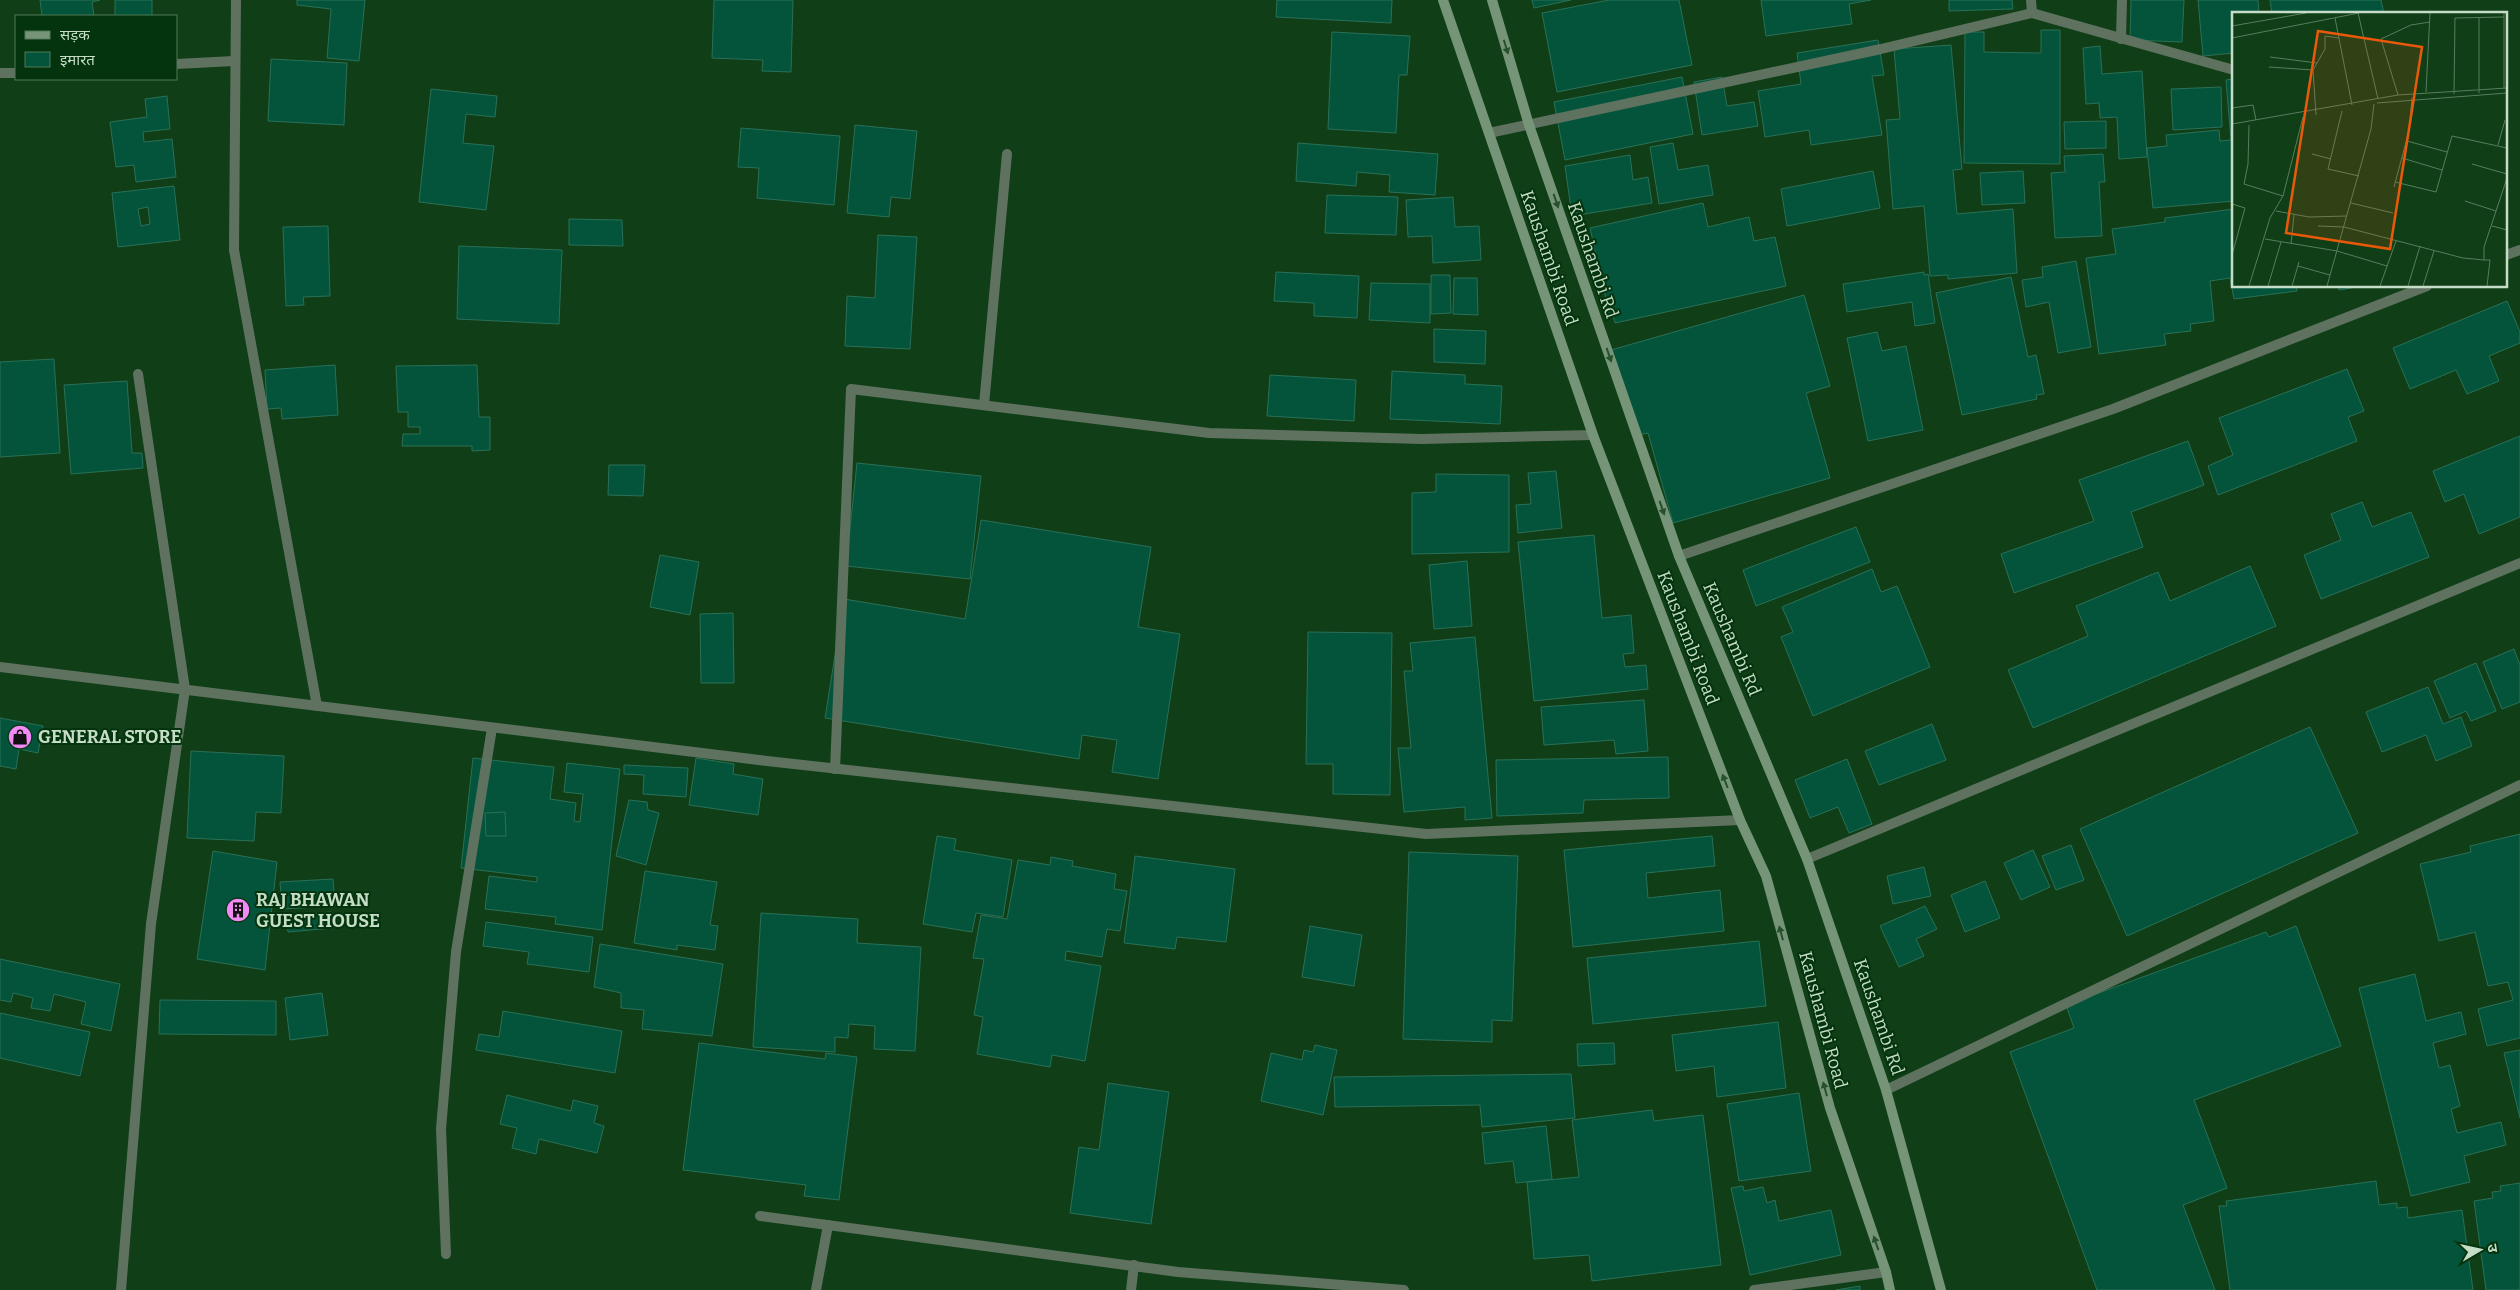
<svg xmlns="http://www.w3.org/2000/svg" width="2520" height="1290" viewBox="0 0 2520 1290" font-family="Bitter,'Noto Sans Devanagari',serif">
<style>
.building{fill:#04543c;stroke:#2a7057;fill-rule:evenodd}
.lines{fill:none;stroke-linecap:round;stroke-linejoin:round}
.minor{stroke:#5f7260;stroke-width:10}
.secondary{stroke:#769578;stroke-width:10}
.oneway{fill:#26512d}
.labels{text-anchor:middle;stroke-width:4;stroke-linejoin:round;paint-order:stroke}
.street-label{font-size:18px;fill:#c5ddc6;stroke:#04340d}
.poi-label{font-size:18px;font-weight:bold;fill:#c5ddc6;stroke:#04340d;text-anchor:start}
.inset-road{fill:none;stroke:#587e5d;stroke-width:1}
.view{fill:#e8590c;fill-opacity:0.15;stroke:#e8590c;stroke-width:2.5}
.inset-edge{fill:none;stroke:#c5ddc6;stroke-width:2.5}
</style>
<rect width="100%" height="100%" fill="#103e17"/>
<g class="building">
<path d="M40,0H100L92,2L94,16H42Z"/>
<rect x="115" y="0" width="37" height="16"/>
<path d="M297,0H365L359,61L327,58L331,9L297,5Z"/>
<path d="M714,0H793L791,72L762,71L763,60L712,58Z"/>
<path d="M1277,0H1392L1391,23L1276,17Z"/>
<path d="M1532,0H1571L1534,8Z"/>
<path d="M1609,0H1679L1692,65L1557,92L1542,13Z"/>
<path d="M1761,0H1871L1849,4L1852,24L1766,36Z"/>
<path d="M1949,0H2012L2013,9L1949,11Z"/>
<path d="M2131,0H2184L2182,42L2130,40Z"/>
<path d="M2198,0H2258L2259,14H2234V53L2203,56Z"/>
<path d="M2270,0H2381L2384,14H2272Z"/>
<path d="M2041,30H2060V164L1964,163L1965,32H1984V52L2041,53Z"/>
<path d="M1332,32L1410,36L1407,75H1399L1396,133L1328,129Z"/>
<path d="M1878,40L1884,75L1872,76L1882,135L1811,145L1809,130L1765,137L1758,91L1801,84L1797,53Z"/>
<path d="M1951,45L1962,169L1953,170L1957,214L2013,209L2017,273L1948,279V275L1930,276L1924,206L1893,209L1886,120L1900,119L1894,49Z"/>
<path d="M2100,46L2102,74L2142,71L2147,157L2119,159L2117,117L2100,118L2099,103L2086,104L2083,48Z"/>
<path d="M271,59L347,63L344,125L268,121Z"/>
<path d="M1682,77L1693,134L1565,160L1554,102Z"/>
<path d="M1722,77L1727,106L1754,102L1758,126L1702,135L1694,82Z"/>
<path d="M2234,79V201L2153,208L2147,148L2167,146L2166,135L2219,130L2220,141L2231,140L2226,80Z"/>
<path d="M2221,87L2222,127L2173,130L2171,89Z"/>
<path d="M431,89L497,96L495,117L466,114L463,143L494,146L486,210L419,202Z"/>
<path d="M167,96L170,129L143,132L144,142L172,139L176,177L136,182L134,165L116,167L110,122L147,117L145,99Z"/>
<path d="M2106,121V148L2065,149L2064,122Z"/>
<path d="M855,125L917,131L910,199L891,197L889,217L847,213Z"/>
<path d="M741,128L840,136L834,205L757,198L759,168L738,167Z"/>
<path d="M1298,143L1438,154L1435,195L1389,192L1390,175L1357,172L1356,186L1296,181Z"/>
<path d="M1673,143L1678,170L1708,165L1713,195L1659,204L1650,147Z"/>
<path d="M2103,154L2105,182H2099L2102,236L2055,238L2051,173L2065,172L2064,156Z"/>
<path d="M1630,155L1633,180L1648,177L1652,203L1572,216L1565,166Z"/>
<path d="M1873,171L1880,208L1787,226L1781,189Z"/>
<path d="M2023,171L2025,203L1982,205L1980,173Z"/>
<path d="M174,186L180,240L118,247L112,193ZM148,207L150,224L141,226L138,209Z"/>
<path d="M1327,195L1398,197L1396,235L1325,233Z"/>
<path d="M1453,197L1455,227L1479,226L1481,260L1433,263L1432,236L1408,237L1406,200Z"/>
<path d="M1703,203L1708,227L1749,217L1754,241L1775,237L1786,286L1615,323L1613,315L1610,317L1590,228Z"/>
<path d="M2234,209V286H2296L2297,291L2234,299L2230,278L2210,281L2214,321L2190,324L2191,331L2164,334L2166,345L2099,354L2086,258L2116,254L2112,229L2165,222V218Z"/>
<path d="M569,219L622,220L623,246L569,245Z"/>
<path d="M328,226L330,296L303,297L304,305L286,306L283,227Z"/>
<path d="M878,235L917,237L910,349L845,346L847,296L875,298Z"/>
<path d="M459,246L562,250L559,324L457,319Z"/>
<path d="M2076,261L2091,347L2058,353L2049,302L2026,307L2022,280L2043,277L2042,267Z"/>
<path d="M1276,272L1359,276L1357,318L1314,316V303L1274,301Z"/>
<path d="M1924,272V275L1928,274L1935,323L1915,326L1912,302L1847,312L1843,284Z"/>
<path d="M1431,275H1450L1451,313L1431,314Z"/>
<path d="M2011,277L2028,357L2036,355L2044,394L2036,395L2037,399L1962,415L1936,293Z"/>
<path d="M1454,278H1477L1478,315L1453,314Z"/>
<path d="M1371,283L1430,284V323L1369,320Z"/>
<path d="M2338,286H2363L2339,290Z"/>
<path d="M1804,295L1830,386L1806,393L1830,478L1673,523L1648,433L1635,436L1611,350Z"/>
<path d="M2507,301L2520,332V343L2489,356L2499,381L2467,394L2456,370L2410,389L2393,348Z"/>
<path d="M1434,329L1486,331L1485,364L1434,362Z"/>
<path d="M1877,332L1882,351L1906,346L1923,430L1868,441L1847,338Z"/>
<path d="M54,359L60,453L0,457V362Z"/>
<path d="M335,365L338,415L282,419L281,408L267,409L265,370Z"/>
<path d="M477,365L479,417H490V450L472,451V446H402L403,434H420V427H408V412H398L396,366Z"/>
<path d="M2347,369L2364,411L2348,417L2357,441L2218,495L2208,466L2233,455L2219,418Z"/>
<path d="M1392,371L1465,375V384L1502,386L1500,424L1390,419Z"/>
<path d="M1270,375L1356,380L1354,421L1267,416Z"/>
<path d="M127,381L132,453H142L143,468L71,474L64,385Z"/>
<path d="M2520,436V517L2479,534L2464,494L2445,502L2433,471Z"/>
<path d="M2188,441L2204,485L2131,512L2143,547L2014,593L2001,554L2094,521L2079,480Z"/>
<path d="M857,463L981,476L970,579L846,566Z"/>
<path d="M609,465H645L643,496L608,495Z"/>
<path d="M1556,471L1562,528L1518,533L1516,505L1531,504L1528,473Z"/>
<path d="M1436,474L1509,475V552L1412,554V493L1436,492Z"/>
<path d="M2362,502L2372,527L2411,512L2429,557L2321,599L2304,555L2341,540L2331,514Z"/>
<path d="M981,520L1151,547L1138,627L1180,634L1158,779L1112,772L1117,740L1082,735L1079,759L825,718L844,599L965,619Z"/>
<path d="M1856,527L1870,562L1756,606L1743,570Z"/>
<path d="M1594,535L1602,618L1631,615L1634,653L1623,654L1625,667L1646,665L1648,689L1534,701L1518,542Z"/>
<path d="M660,555L699,562L690,615L650,607Z"/>
<path d="M1467,561L1472,626L1434,629L1429,565Z"/>
<path d="M2250,566L2276,626L2033,728L2008,670L2088,636L2076,606L2158,572L2170,601Z"/>
<path d="M1872,569L1881,592L1897,586L1930,667L1813,716L1781,637L1793,632L1782,607Z"/>
<path d="M733,613L734,683H701L700,614Z"/>
<path d="M1308,632L1392,633L1390,795L1333,794V764H1306Z"/>
<path d="M1475,637L1492,818L1465,820V807L1404,812L1398,748H1411L1404,671H1413L1410,643Z"/>
<path d="M2514,649L2520,665V702L2502,709L2483,662Z"/>
<path d="M2476,663L2496,711L2471,721L2466,711L2450,718L2434,681Z"/>
<path d="M2428,687L2443,724L2461,717L2472,746L2436,761L2426,735L2382,752L2366,712Z"/>
<path d="M1644,700L1648,751L1616,754L1614,740L1544,745L1541,707Z"/>
<path d="M0,718L43,726L38,753L19,749L16,769L0,766Z"/>
<path d="M1932,724L1946,760L1879,785L1865,751Z"/>
<path d="M2310,727L2358,833L2127,936L2080,829Z"/>
<path d="M191,751L284,756L281,813L256,812L254,841L187,838Z"/>
<path d="M1668,757L1669,798L1584,800L1583,813L1497,816L1496,760Z"/>
<path d="M473,758L554,767L550,799L576,803L574,821L580,822L583,794L564,792L567,763L620,769L602,930L555,924L556,917L485,909L489,876L537,882V877L461,868Z"/>
<path d="M696,758L734,764L733,774L763,779L758,815L689,805Z"/>
<path d="M1847,759L1872,824L1849,833L1838,807L1810,818L1795,780Z"/>
<path d="M624,765L688,768L686,797L643,794L644,775L624,774Z"/>
<path d="M629,800L647,802L648,810L659,813L646,865L616,856Z"/>
<path d="M505,812L506,836H486L485,813Z"/>
<path d="M2520,834V1038L2487,1046L2478,1009L2513,1000L2508,982L2488,986L2475,932L2439,941L2420,864L2471,852L2470,846Z"/>
<path d="M937,836L956,839L954,850L1012,860L1003,917L976,913L972,932L923,924Z"/>
<path d="M1712,836L1715,866L1646,873L1648,898L1720,890L1724,931L1573,947L1564,850Z"/>
<path d="M2071,845L2084,880L2056,890L2042,856Z"/>
<path d="M2033,850L2050,887L2021,900L2004,863Z"/>
<path d="M213,851L277,862L265,970L197,959Z"/>
<path d="M1409,852L1518,856L1512,1021L1492,1020V1042L1403,1039Z"/>
<path d="M1135,856L1235,869L1226,942L1177,937L1175,949L1124,943Z"/>
<path d="M1051,857L1073,861L1072,866L1116,874L1114,889L1127,891L1120,931L1107,929L1102,957L1066,951L1065,960L1101,966L1085,1061L1052,1055L1050,1067L977,1054L983,1017L974,1015L984,959L973,958L981,915L1007,919L1018,860L1050,865Z"/>
<path d="M1924,867L1931,896L1893,904L1887,876Z"/>
<path d="M645,871L717,882L710,925L718,926L715,950L677,945V950L634,943Z"/>
<path d="M333,879L335,906L282,909L280,882Z"/>
<path d="M1985,881L2000,918L1965,932L1951,895Z"/>
<path d="M1925,906L1937,929L1916,939L1924,956L1899,967L1880,926Z"/>
<path d="M331,912L333,928L288,932L286,916Z"/>
<path d="M761,913L858,919L857,943L921,947L915,1051L874,1049L875,1026L849,1024L848,1038L835,1037V1052L753,1047Z"/>
<path d="M486,922L593,937L589,972L527,964L529,952L483,946Z"/>
<path d="M1310,926L1362,935L1354,986L1302,977Z"/>
<path d="M2296,926L2341,1046L2194,1100L2227,1188L2183,1205L2215,1290H2097L2010,1052L2074,1028L2066,1005L2266,932L2269,937Z"/>
<path d="M1759,941L1766,1006L1593,1024L1587,958Z"/>
<path d="M600,944L723,964L712,1036L642,1029L644,1010L621,1008V993L594,987Z"/>
<path d="M0,959L120,984L111,1031L81,1024L86,1002L54,994L50,1011L31,1008L33,998L13,993L11,1002L0,1000Z"/>
<path d="M2415,974L2426,1021L2461,1012L2466,1034L2433,1043L2439,1068L2450,1065L2460,1106L2451,1109L2457,1133L2501,1122L2506,1145L2464,1156L2470,1182L2411,1196L2359,988Z"/>
<path d="M322,993L328,1035L290,1040L285,998Z"/>
<path d="M160,1000L276,1001V1035L159,1034Z"/>
<path d="M503,1011L622,1031L615,1073L476,1050L479,1034L499,1037Z"/>
<path d="M0,1013L90,1032L80,1076L0,1058Z"/>
<path d="M1778,1022L1786,1088L1717,1097L1714,1066L1676,1071L1672,1035Z"/>
<path d="M699,1043L825,1059L826,1053L857,1057L839,1200L804,1196L806,1185L683,1170Z"/>
<path d="M1614,1043L1615,1064L1578,1066L1577,1044Z"/>
<path d="M1315,1045L1337,1050L1323,1115L1261,1101L1271,1053L1302,1060L1304,1050L1313,1052Z"/>
<path d="M2520,1050V1118L2504,1053Z"/>
<path d="M1571,1074L1575,1118L1482,1127L1480,1105L1335,1107L1334,1077Z"/>
<path d="M1108,1083L1169,1092L1151,1224L1070,1213L1079,1147L1099,1150Z"/>
<path d="M1799,1093L1811,1171L1739,1181L1727,1104Z"/>
<path d="M507,1095L571,1111L573,1100L598,1106L594,1123L604,1126L597,1153L539,1139L536,1154L512,1148L517,1128L500,1124Z"/>
<path d="M1652,1110L1654,1121L1703,1115L1721,1265L1592,1281L1589,1255L1534,1259L1527,1182L1579,1177L1572,1120Z"/>
<path d="M1546,1126L1552,1179L1516,1183L1513,1161L1485,1164L1482,1133Z"/>
<path d="M2376,1181L2379,1205L2397,1203V1208L2407,1207L2408,1218L2462,1210L2473,1290H2230L2219,1206H2227L2226,1201Z"/>
<path d="M2520,1183V1290H2486L2474,1201L2493,1198L2492,1192L2501,1191L2500,1186Z"/>
<path d="M1743,1186L1744,1191L1763,1187L1767,1203L1775,1200L1779,1221L1831,1210L1841,1255L1750,1275L1731,1188Z"/>
<path d="M1860,1286V1290H1836Z"/>
</g>
<g class="lines">
<g class="minor">
<path d="M236,0L234,250L317,706"/>
<path d="M2031,0L2032,13L2234,70"/>
<path d="M2121,39L2122,0"/>
<path d="M176,64L234,61"/>
<path d="M0,73H16"/>
<path d="M1489,133L1881,49L2032,13"/>
<path d="M2506,255L2520,250"/>
<path d="M984,405L1007,154"/>
<path d="M1679,556L2113,409L2427,286"/>
<path d="M0,667L767,761L1426,834L1740,820"/>
<path d="M835,769L851,389L1209,433L1422,439L1593,435"/>
<path d="M1807,859L2520,563"/>
<path d="M1886,1090L2520,785"/>
<path d="M760,1216L1178,1272L1404,1290"/>
<path d="M446,1254L441,1129L456,952L492,728"/>
<path d="M121,1290L151,924L185,689L138,374"/>
<path d="M816,1290L828,1225"/>
<path d="M1131,1290L1134,1265"/>
<path d="M1754,1290L1886,1272"/>
</g>
<g class="secondary">
<path d="M1443,0L1593,435L1740,820L1766,876L1830,1108L1886,1272L1890,1290"/>
<path d="M1492,0L1529,125L1679,556L1807,859L1886,1090L1941,1290"/>
</g>
</g>
<defs><path id="oneway-solid" d="M-6-.8H1V-3.2L6.5 0L1 3.2V.8H-6Z" transform="scale(1.25)"/></defs>
<g class="oneway">
<use href="#oneway-solid" transform="translate(1506 47) rotate(73)"/>
<use href="#oneway-solid" transform="translate(1556 201) rotate(71)"/>
<use href="#oneway-solid" transform="translate(1609 355) rotate(71)"/>
<use href="#oneway-solid" transform="translate(1662 508) rotate(71)"/>
<use href="#oneway-solid" transform="translate(1725 781) rotate(-111)"/>
<use href="#oneway-solid" transform="translate(1781 933) rotate(-105)"/>
<use href="#oneway-solid" transform="translate(1825 1089) rotate(-105)"/>
<use href="#oneway-solid" transform="translate(1876 1243) rotate(-109)"/>
</g>
<defs>
<g id="shop-disc" transform="scale(1.25)"><circle r="9.5" fill="#f18af4" stroke="#04340d"/><path d="M-5-2.5h2.3a2.7 3.5 0 0 1 5.4 0H5L5.5 6h-11ZM-1.5-2.5h3a1.5 2.3 0 0 0-3 0Z" fill="#111"/></g>
<g id="building-disc" transform="scale(1.25)"><circle r="9.5" fill="#f18af4" stroke="#04340d"/><path d="M-4-6H4V6H1V3H-1V6H-4ZM-2.5-4.3h1.7v1.8h-1.7ZM.8-4.3h1.7v1.8H.8ZM-2.5-1h1.7V.8h-1.7ZM.8-1h1.7V.8H.8Z" fill="#111"/></g>
</defs>
<g fill-rule="evenodd">
<use href="#shop-disc" x="20" y="737"/>
<use href="#building-disc" x="238" y="910"/>
</g>
<g class="labels">
<g class="street-label">
<text transform="translate(1549 258) rotate(71)" y="6">Kaushambi Road</text>
<text transform="translate(1593 260) rotate(71)" y="6">Kaushambi Rd</text>
<text transform="translate(1688 638) rotate(69)" y="6">Kaushambi Road</text>
<text transform="translate(1732 639) rotate(67)" y="6">Kaushambi Rd</text>
<text transform="translate(1879 1017) rotate(71)" y="6">Kaushambi Rd</text>
<text transform="translate(1823 1020) rotate(75)" y="6">Kaushambi Road</text>
</g>
<g class="poi-label">
<text x="38" y="743">GENERAL STORE</text>
<text x="256" y="906">RAJ BHAWAN<tspan x="256" dy="21">GUEST HOUSE</tspan></text>
</g>
</g>
<g transform="translate(2232 12)">
<rect width="275" height="275" fill="#103e17"/>
<path class="inset-road" d="M126,1L146,87M103,6L120,93M247,6V81M0,14L74,1M0,26L127,1M38,45L85,51M37,55L81,58L93,37V24L107,26M81,58L84,103M272,77V1M194,80L198,1M222,82L223,6L272,5M166,83L149,27L179,13L198,10M145,91L275,81M0,96L21,93L24,108M110,99L96,157L127,164M0,112L166,83L275,76M17,113L16,152L12,172L51,184M175,129L215,140M266,133L273,108M80,142L99,147M170,146L210,158M240,152L275,162M163,170L204,180L220,124L275,136M162,175L177,119L180,86M233,189L264,199M119,191L161,201M0,192L13,196L0,243M44,199L77,205L115,204M86,214L112,215L231,246L252,248M260,214L275,218M33,227L105,239L155,254M59,232L62,203M66,254L98,263M17,274L38,206L51,184L71,105M36,274L49,230M60,274L67,250M95,274L139,117L142,92M148,274L164,229M176,274L188,234M191,274L202,239M255,274L258,248H252V235L275,166"/>
<path class="view" d="M86,19L190,35L158,237L54,221Z"/>
<rect width="275" height="275" class="inset-edge"/>
</g>
<rect x="15" y="15" width="162" height="65" fill="#04340d" stroke="#517857"/>
<rect x="25" y="31" width="25" height="8" fill="#769578" stroke="#517857"/>
<text x="60" y="40" font-size="15" fill="#c5ddc6">सड़क</text>
<rect x="25" y="52" width="25" height="15" fill="#04543c" stroke="#517857"/>
<text x="60" y="65" font-size="15" fill="#c5ddc6">इमारत</text>
<g transform="translate(2480 1250) rotate(81)" stroke="#04340d" stroke-width="4" paint-order="stroke">
<path d="M0-4L9 19L0 12L-9 19Z" fill="#c5ddc6"/>
<text y="-8" font-size="14" font-weight="bold" text-anchor="middle" fill="#c5ddc6">उ</text>
</g>
</svg>
